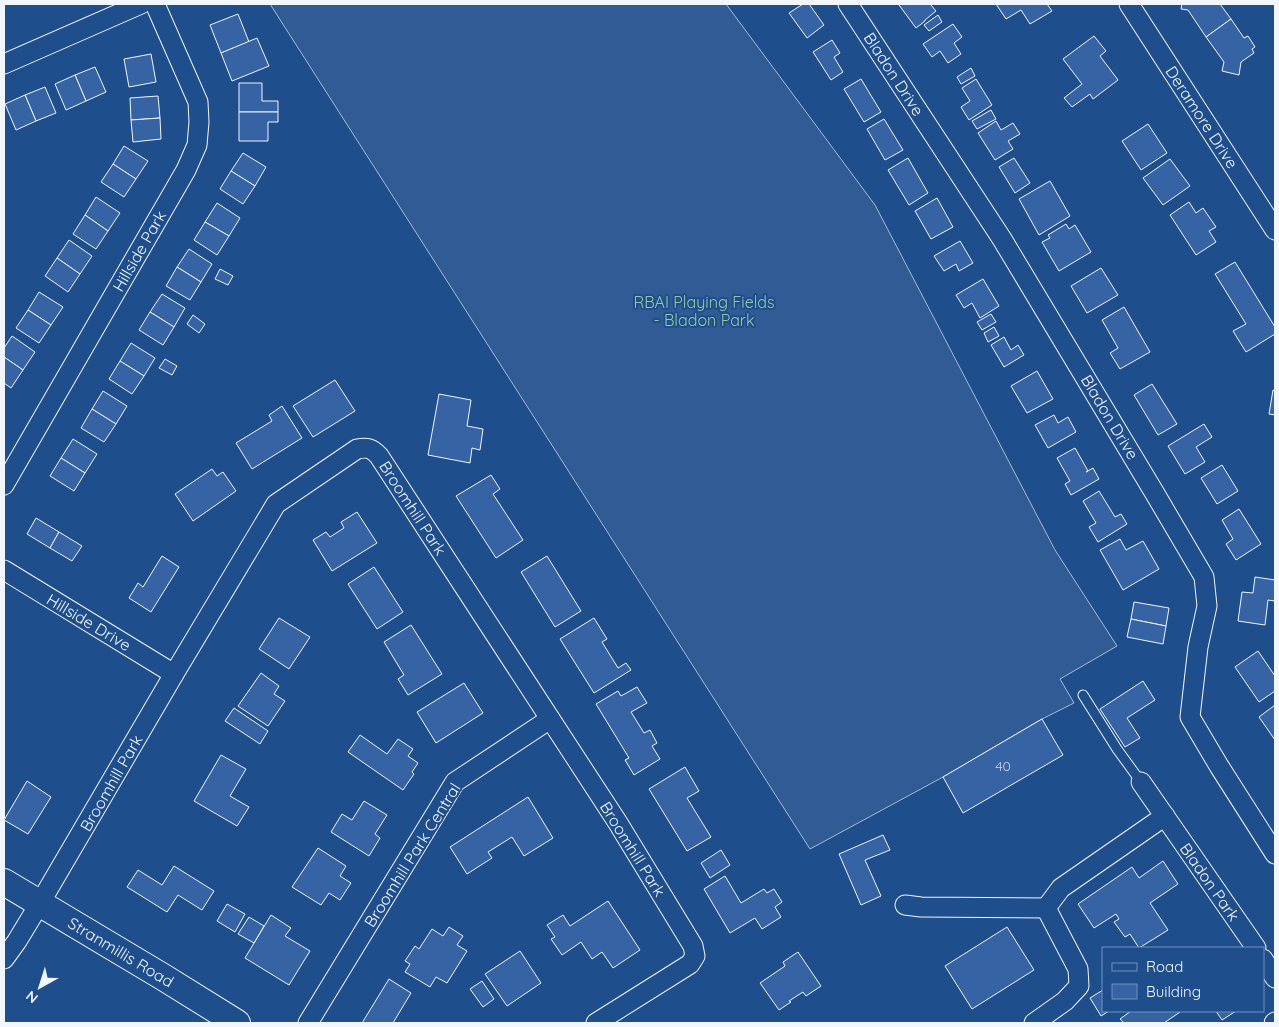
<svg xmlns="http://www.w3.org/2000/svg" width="1279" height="1027" viewBox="0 0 1279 1027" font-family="Quicksand,sans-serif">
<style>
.built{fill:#305b95;stroke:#a8bbd7}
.building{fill:#3563a3;stroke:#f2f6ff}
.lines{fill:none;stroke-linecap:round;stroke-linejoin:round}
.lane-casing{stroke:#f2f6ff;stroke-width:11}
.street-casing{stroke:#f2f6ff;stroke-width:21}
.secondary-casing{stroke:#f2f6ff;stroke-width:28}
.lane{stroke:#1f4e8c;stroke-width:9}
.street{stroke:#1f4e8c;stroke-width:19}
.secondary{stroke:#1f4e8c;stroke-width:26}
.labels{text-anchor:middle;stroke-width:4;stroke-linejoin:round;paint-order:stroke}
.number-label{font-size:14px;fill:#c3d1e8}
.street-label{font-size:16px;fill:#f2f6ff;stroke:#1f4e8c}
.park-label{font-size:16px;fill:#97c8a6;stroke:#1f4e8c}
</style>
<rect width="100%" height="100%" fill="#1f4e8c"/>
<path class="built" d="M270,4H726L875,205L1055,550L1117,646L1060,679L1074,703L1042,719L943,777L810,849Z"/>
<g class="building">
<path d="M803,4H809L824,25L807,38L789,13Z"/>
<path d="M901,4H930L936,11L925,20V21L916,28L899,5Z"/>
<path d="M996,4H1047L1052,11L1030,24L1021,10L1006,19Z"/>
<path d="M1182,4H1220L1231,19L1206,37L1188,10L1181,9Z"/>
<path d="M238,14L249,42L221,53L210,25Z"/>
<path d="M938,15L942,22L929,31L924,25Z"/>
<path d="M1231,19L1244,38L1248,36L1255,47L1252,49L1254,53L1241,62L1239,75L1222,71L1224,62L1206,37Z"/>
<path d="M953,24L962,37L954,43L961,54L948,63L940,51L932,57L923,44Z"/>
<path d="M1094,36L1106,51L1100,56L1118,80L1093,99L1090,94L1072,107L1064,98L1082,84L1063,59Z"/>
<path d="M257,38L269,66L232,81L221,53Z"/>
<path d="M832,40L840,53L834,57L843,72L831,80L813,52Z"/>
<path d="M151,54L156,82L129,87L124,59Z"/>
<path d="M95,67L106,92L86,101L75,75Z"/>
<path d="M971,68L975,76L961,84L957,77Z"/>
<path d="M75,75L86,101L66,110L55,84Z"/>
<path d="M861,79L881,112L864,122L844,89Z"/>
<path d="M976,79L992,105L969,120L961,107L970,101L962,88Z"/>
<path d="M239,83H262V101H278V112H239Z"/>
<path d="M45,87L56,113L36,121L25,95Z"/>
<path d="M25,95L36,121L16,130L5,104Z"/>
<path d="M158,96L160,118L131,120L130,98Z"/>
<path d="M991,110L996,119L977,129L972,121Z"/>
<path d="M239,112H278V122H268V141H239Z"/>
<path d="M160,118L161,139L133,142L131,120Z"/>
<path d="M884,119L903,150L885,160L867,129Z"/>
<path d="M996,121L1001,130L1013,123L1020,134L1008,141L1013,149L995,160L978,133Z"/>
<path d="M1148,124L1167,153L1141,170L1122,141Z"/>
<path d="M124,146L148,161L136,179L113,164Z"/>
<path d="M243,153L266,167L255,186L231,171Z"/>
<path d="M908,158L928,193L909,205L888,170Z"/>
<path d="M1014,158L1030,183L1015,193L999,167Z"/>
<path d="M1170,159L1190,186L1163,205L1143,178Z"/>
<path d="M113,164L136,179L124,197L101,182Z"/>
<path d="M231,171L255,186L243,204L220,189Z"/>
<path d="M1050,181L1070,216L1039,235L1019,199Z"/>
<path d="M96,197L120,213L108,231L85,215Z"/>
<path d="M937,198L953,227L931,239L915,211Z"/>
<path d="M1189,202L1196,213L1203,208L1216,227L1209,231L1216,242L1196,255L1170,215Z"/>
<path d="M217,203L240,218L229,236L205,222Z"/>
<path d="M85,215L108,231L96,249L73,234Z"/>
<path d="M205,222L229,236L217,255L194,240Z"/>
<path d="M1066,224L1069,229L1075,225L1091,252L1059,271L1042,242L1050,238L1048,235Z"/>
<path d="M69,240L92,256L80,274L57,258Z"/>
<path d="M960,241L973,263L959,271L956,264L944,271L934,256Z"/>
<path d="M189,249L212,264L201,282L177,267Z"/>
<path d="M57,258L80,274L68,292L45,276Z"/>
<path d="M1235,262L1275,327V334L1246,352L1233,331L1246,324L1215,274Z"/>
<path d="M177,267L201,282L190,300L166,286Z"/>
<path d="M1101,268L1118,295L1087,313L1071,286Z"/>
<path d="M220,269L233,276L228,285L215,279Z"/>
<path d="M983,279L999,306L980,318L972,303L964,308L956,295Z"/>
<path d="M39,292L63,307L51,325L28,310Z"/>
<path d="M162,294L185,308L174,327L150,312Z"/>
<path d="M1124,307L1150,352L1120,369L1110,353L1118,348L1102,320Z"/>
<path d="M28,310L51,325L39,343L16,328Z"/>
<path d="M150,312L174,327L163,345L139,330Z"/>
<path d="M991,314L996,322L982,330L977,322Z"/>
<path d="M193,315L205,324L199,333L187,324Z"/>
<path d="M994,327L999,336L988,342L984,333Z"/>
<path d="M12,336L35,352L23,370L4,357V348Z"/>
<path d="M1004,337L1011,350L1018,345L1024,355L1004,367L991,345Z"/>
<path d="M131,343L155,358L144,376L120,361Z"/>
<path d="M4,357L23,370L11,388L4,383Z"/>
<path d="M165,359L177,366L172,375L159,368Z"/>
<path d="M120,361L144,376L132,394L109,379Z"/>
<path d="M1037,371L1053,399L1027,413L1011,386Z"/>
<path d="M335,380L355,411L313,437L293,406Z"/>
<path d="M1152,384L1177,424L1158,435L1134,395Z"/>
<path d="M1273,390L1275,391V415L1269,414Z"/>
<path d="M103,391L127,406L116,424L92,409Z"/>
<path d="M439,394L471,400L467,426L483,429L480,450L472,448L470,463L428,455Z"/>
<path d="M282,406L302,438L252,469L236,443L272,421L269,415Z"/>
<path d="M92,409L116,424L104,442L81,428Z"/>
<path d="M1054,415L1058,423L1068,417L1076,432L1048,448L1035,425Z"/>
<path d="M1204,424L1212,437L1196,447L1205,462L1185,474L1168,446Z"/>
<path d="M73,439L97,454L85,473L61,458Z"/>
<path d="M1075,448L1088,471L1086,472L1093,468L1099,479L1071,495L1065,484L1070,481L1057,458Z"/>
<path d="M61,458L85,473L74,491L50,476Z"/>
<path d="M1222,465L1238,491L1217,504L1201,478Z"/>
<path d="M212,469L217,476L223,472L236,491L193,521L175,494Z"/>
<path d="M491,475L500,489L493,494L523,540L496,558L456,496Z"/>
<path d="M1099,491L1115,517L1121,514L1127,524L1098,542L1089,527L1096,523L1083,501Z"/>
<path d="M1239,509L1261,544L1236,560L1226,544L1233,539L1222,520Z"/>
<path d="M357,512L377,543L332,571L313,540L326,532L330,537L344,528L341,522Z"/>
<path d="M36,518L59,532L50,548L27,534Z"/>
<path d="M59,532L82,546L72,561L50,548Z"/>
<path d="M1120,539L1126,550L1143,541L1159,569L1123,590L1100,550Z"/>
<path d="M162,556L179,567L151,612L129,598L138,583L143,587Z"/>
<path d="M547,556L581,611L555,627L521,572Z"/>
<path d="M374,567L403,612L377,629L348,584Z"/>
<path d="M1255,577L1275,580V601L1268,600L1265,625L1238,621L1242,592L1253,593Z"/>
<path d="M1134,602L1169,608L1166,626L1131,619Z"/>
<path d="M279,618L310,637L289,669L259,649Z"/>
<path d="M594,618L607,639L602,642L618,668L626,663L631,670L594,693L560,639Z"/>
<path d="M1131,619L1166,626L1163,644L1127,637Z"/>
<path d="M411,625L442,674L408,695L398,679L404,675L384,642Z"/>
<path d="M1258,651L1275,676V691L1259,702L1235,667Z"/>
<path d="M261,673L279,686L274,694L285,701L268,726L238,706Z"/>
<path d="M1143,681L1155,700L1127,718L1140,738L1125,747L1100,709Z"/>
<path d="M464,683L483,713L436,743L417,712Z"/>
<path d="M637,687L647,703L631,712L644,733L650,730L657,743L652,746L660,759L634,775L625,760L629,758L596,704L618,691L621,696Z"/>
<path d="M1275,705V740L1259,717Z"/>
<path d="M234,708L268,731L260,744L225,721Z"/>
<path d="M1042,719L1063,755L963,813L943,777Z"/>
<path d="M360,735L387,754L398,739L413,749L408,756L418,763L412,772L414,774L403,790L348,752Z"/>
<path d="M221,755L246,769L230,796L249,807L237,826L194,801Z"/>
<path d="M685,767L699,791L687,798L711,837L687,851L649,789Z"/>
<path d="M27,781L51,797L28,834L4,820Z"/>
<path d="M528,797L553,838L524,856L512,837L488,852L492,858L467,874L450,847Z"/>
<path d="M364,801L387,815L375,834L380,838L369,856L331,832L342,814L352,820Z"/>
<path d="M883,835L890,850L865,860L881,896L861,905L839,854Z"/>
<path d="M318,848L346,866L340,876L351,883L340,900L329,893L321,905L292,887Z"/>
<path d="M721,850L730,865L710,878L701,863Z"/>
<path d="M1163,861L1178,884L1150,903L1168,930L1139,948L1130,934L1125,937L1114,922L1119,919L1116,914L1094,928L1078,904L1132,867L1139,878Z"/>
<path d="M174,866L214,891L202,910L178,895L167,912L127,887L138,870L162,885Z"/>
<path d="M725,876L741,903L764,889L767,893L774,889L782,902L775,907L781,917L762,929L755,918L730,933L704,889Z"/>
<path d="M608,901L640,950L613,968L602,952L592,959L581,942L562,955L551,939L555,937L547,925L563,915L570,926Z"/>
<path d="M227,904L245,914L235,932L217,921Z"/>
<path d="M271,915L291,928L285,936L310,951L289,985L245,958Z"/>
<path d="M249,917L264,926L254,943L238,934Z"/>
<path d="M449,927L463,936L457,945L467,951L447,983L436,977L430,987L405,972L410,964L405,961L415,946L419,949L432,929L443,936Z"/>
<path d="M1007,927L1034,970L972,1009L945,966Z"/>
<path d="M520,951L541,983L507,1006L485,974Z"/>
<path d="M798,952L821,986L806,996L803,992L789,1001L791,1002L779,1010L760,983L785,966L783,962Z"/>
<path d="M389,979L411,993L393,1023H362Z"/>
<path d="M482,981L494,999L483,1007L470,989Z"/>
<path d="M1103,990V1011H1109L1101,1016L1090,998Z"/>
<path d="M1131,1011H1179L1180,1012L1164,1023H1124L1120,1019Z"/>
<path d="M1216,1011H1236L1222,1020Z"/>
</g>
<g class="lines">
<g class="lane-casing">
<path id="lane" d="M1083,695L1117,749L1141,782"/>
</g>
<g class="street-casing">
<g id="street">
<path d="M848,4L1002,239L1154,492L1204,577L1207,606L1198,647L1190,717L1219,766L1275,854"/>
<path d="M1129,4L1275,230"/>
<path d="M4,64L141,4"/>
<path d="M4,485L186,170L197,145L199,122L198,102L155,4"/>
<path d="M4,570L174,674"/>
<path d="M1141,782L1256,948"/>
<path d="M905,905L921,907L1046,908"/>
<path d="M1046,908L1061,888L1165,816"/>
<path d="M4,959L17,941L40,903L174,674L276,504L357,449C367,447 372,448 379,456L618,823L693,946L695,956L690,964L596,1023"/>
<path d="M1263,959L1275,978"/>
<path d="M308,1023L455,782L550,719"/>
<path d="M1034,1023L1065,1001L1079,986L1078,969L1046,908"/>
<path d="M1274,1023L1275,1022"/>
</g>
</g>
<g class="secondary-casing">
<path id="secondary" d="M4,882L163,977L237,1023"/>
</g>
<use href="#lane" class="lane"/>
<use href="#street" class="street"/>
<use href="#secondary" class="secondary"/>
</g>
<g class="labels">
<g class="number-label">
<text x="1003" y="771">40</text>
</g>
<g class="street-label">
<text transform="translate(894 74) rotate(57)" y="6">Bladon Drive</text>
<text transform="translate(1202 117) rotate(57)" y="6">Deramore Drive</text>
<text transform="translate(139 251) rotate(-60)" y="6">Hillside Park</text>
<text transform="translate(1110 417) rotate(59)" y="6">Bladon Drive</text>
<text transform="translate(413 508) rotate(57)" y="6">Broomhill Park</text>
<text transform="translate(89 622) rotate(31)" y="6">Hillside Drive</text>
<text transform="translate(111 783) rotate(-60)" y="6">Broomhill Park</text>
<text transform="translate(633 849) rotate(58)" y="6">Broomhill Park</text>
<text transform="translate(412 855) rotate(-58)" y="6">Broomhill Park Central</text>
<text transform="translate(1210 882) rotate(55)" y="6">Bladon Park</text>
<text transform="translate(121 952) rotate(31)" y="6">Stranmillis Road</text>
</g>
<g class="park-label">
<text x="704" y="308">RBAI Playing Fields<tspan x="704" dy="18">- Bladon Park</tspan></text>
</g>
</g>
<rect width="1279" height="1027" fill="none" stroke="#f2f6ff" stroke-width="10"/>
<rect x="1102" y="947" width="162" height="65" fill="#1f4e8c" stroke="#7391ba"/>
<rect x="1112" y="963" width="25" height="8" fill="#1f4e8c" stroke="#7391ba"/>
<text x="1146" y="972" font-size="15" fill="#f2f6ff">Road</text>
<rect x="1112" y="984" width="25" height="15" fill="#3563a3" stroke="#7391ba"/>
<text x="1146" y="997" font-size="15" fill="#f2f6ff">Building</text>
<g transform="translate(40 987) rotate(219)" stroke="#1f4e8c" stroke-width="4" paint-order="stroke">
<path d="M0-4L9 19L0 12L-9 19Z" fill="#f2f6ff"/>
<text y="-8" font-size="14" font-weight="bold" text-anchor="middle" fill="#f2f6ff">N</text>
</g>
</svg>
